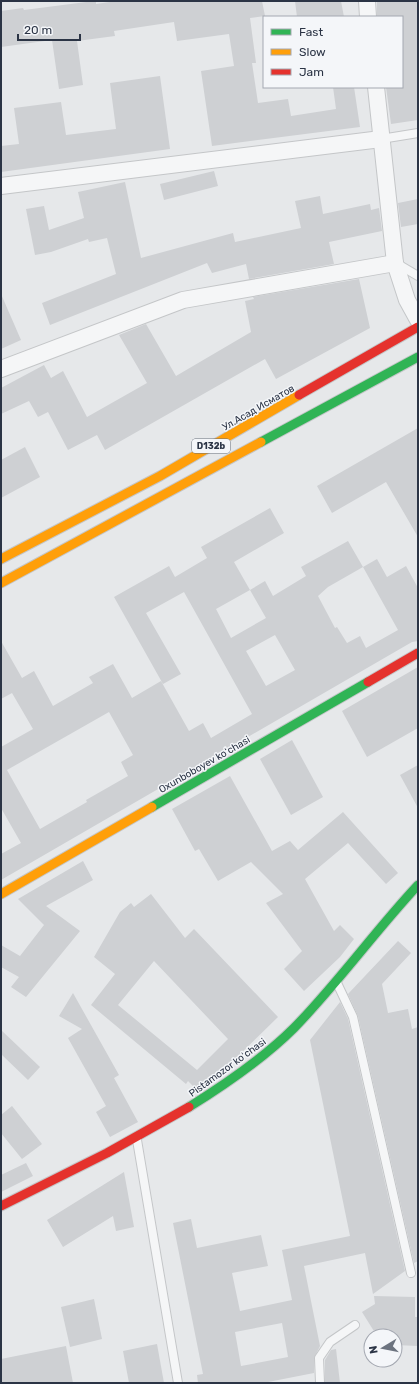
<svg xmlns="http://www.w3.org/2000/svg" width="419" height="1384" viewBox="0 0 419 1384" font-family="Rubik,sans-serif">
<style>
.building{fill:#ced0d3;fill-rule:evenodd}
.lines{fill:none;stroke-linecap:round;stroke-linejoin:round}
.lane-casing{stroke:#c4c6c8;stroke-width:10}
.street-casing{stroke:#c4c6c8;stroke-width:18}
.fast-casing{stroke:#c4c6c8;stroke-width:11}
.slow-casing{stroke:#c4c6c8;stroke-width:11}
.jam-casing{stroke:#c4c6c8;stroke-width:11}
.lane{stroke:#f5f6f7;stroke-width:8}
.street{stroke:#f5f6f7;stroke-width:16}
.fast{stroke:#30b455;stroke-width:9}
.slow{stroke:#ff9f0a;stroke-width:9}
.jam{stroke:#e5322d;stroke-width:9}
.labels{text-anchor:middle;stroke-width:3;stroke-linejoin:round;paint-order:stroke}
.shield{fill:#f4f6f9;stroke:#676e7b;stroke-width:1}
.shield-label{font-size:9px;font-weight:bold;fill:#2b3445}
.street-label{font-size:10px;fill:#2b3445;stroke:#f4f6f9}
</style>
<rect width="100%" height="100%" fill="#e6e8ea"/>
<g class="building">
<path d="M94,1H96V4L116,1H262L265,16L250,18L256,63H252L258,103L288,99L291,116L336,109L333,87H354L360,127L212,146L201,71L234,66L229,34L177,41L174,22L114,31L115,36L77,41L83,85L59,89L52,40L1,47V11L23,8L24,10Z"/>
<path d="M295,1H341L344,17H297Z"/>
<path d="M377,1H418V120L391,124L386,87H402V17H377Z"/>
<path d="M160,76L170,149L1,172V146L19,144L14,108L61,102L66,135L116,129L110,83Z"/>
<path d="M214,171L218,186L164,200L160,184Z"/>
<path d="M125,182L141,258L233,233L235,242L301,228L295,201L320,196L323,214L370,204L371,210L379,208L382,231L329,242L334,264L249,279L246,264L212,273L207,263L50,325L42,303L116,274L107,238L89,242L88,239L51,252L35,255L26,209L44,206L49,230L84,218L78,192Z"/>
<path d="M418,199V224L401,227L398,203Z"/>
<path d="M359,279L370,328L276,379L265,359L105,450L97,435L68,450L48,412L38,417L29,401L1,414V388L44,365L51,378L63,371L87,417L147,383L119,335L146,324L176,376L251,332L245,301L254,299L253,297Z"/>
<path d="M1,294L21,340L1,349Z"/>
<path d="M418,428V537L386,482L332,513L317,486Z"/>
<path d="M25,447L40,477L1,498V460Z"/>
<path d="M270,508L284,533L234,562L250,590L265,581L273,596L306,576L301,567L348,541L363,567L377,559L387,577L406,566L418,588V641L412,642L1,880V854L21,843L1,808V747L33,729L12,693L1,699V641L22,678L34,671L53,706L93,683L89,677L113,664L132,698L161,681L189,731L203,723L211,738L252,714L184,592L146,613L181,674L163,684L114,597L169,566L175,577L207,558L201,547ZM363,567L398,630L366,648L360,636L347,643L337,627L335,628L318,596L328,587ZM250,590L266,618L231,638L216,609ZM275,635L295,670L266,686L246,651ZM109,712L133,755L121,762L128,776L86,800L87,802L40,829L7,770Z"/>
<path d="M418,667V728L367,757L342,711Z"/>
<path d="M292,740L323,797L291,815L260,759Z"/>
<path d="M418,765V808L400,775Z"/>
<path d="M230,776L272,851L290,841L298,850L343,812L398,873L386,884L348,843L305,879L334,931L340,925L354,939L340,957L304,991L284,969L302,951L266,903L283,894L251,862L218,881L199,849L195,851L172,809Z"/>
<path d="M83,861L93,880L46,906L80,931L26,997L11,987L19,977L1,967V945L20,956L44,925L18,899Z"/>
<path d="M151,894L185,938L194,929L278,1017L226,1068L195,1088L188,1081L186,1084L91,1005L115,974L94,957L120,912L131,903L134,907ZM154,961L228,1039L197,1070L118,1005Z"/>
<path d="M398,941L411,953L382,984L388,1013L408,1009L412,1029L418,1027V1261L414,1263L358,1016L348,994Z"/>
<path d="M73,993L119,1075L114,1078L138,1122L110,1137L96,1112L106,1106L68,1038L82,1029L59,1016Z"/>
<path d="M340,1002L348,1019L405,1271L373,1294L365,1253L304,1266L320,1346L314,1358V1373L263,1383H198L197,1375L203,1374L173,1223L191,1219L197,1248L261,1235L268,1266L232,1273L240,1311L292,1300L282,1250L350,1236L310,1040ZM282,1323L288,1357L241,1366L235,1332Z"/>
<path d="M1,1030L40,1067L28,1080L1,1054Z"/>
<path d="M12,1106L42,1144L22,1159L1,1133V1115Z"/>
<path d="M26,1163L33,1176L1,1192V1175Z"/>
<path d="M124,1172L134,1227L116,1231L113,1216L63,1247L47,1220Z"/>
<path d="M374,1296L415,1297V1317H418V1346L395,1345V1336H377L362,1312L375,1304Z"/>
<path d="M94,1299L102,1339L70,1347L61,1307Z"/>
<path d="M157,1344L164,1383H129L123,1351Z"/>
<path d="M66,1346L73,1383H1V1359Z"/>
<path d="M336,1349L340,1383H325V1360L331,1350Z"/>
</g>
<g class="lines">
<g class="lane-casing">
<g id="lane">
<path d="M381,139L418,133"/>
<path d="M396,263L418,276"/>
<path d="M337,983L353,1017L411,1273"/>
<path d="M137,1140L178,1383"/>
<path d="M320,1383L319,1358L330,1342L355,1325"/>
</g>
</g>
<g class="street-casing">
<g id="street">
<path d="M367,1L368,17"/>
<path d="M376,87L395,263L407,300L418,320"/>
<path d="M1,186L381,139"/>
<path d="M1,369L183,300L395,263"/>
</g>
</g>
<g class="fast-casing">
<g id="fast">
<path d="M261,442L418,357"/>
<path d="M152,807L368,682"/>
<path d="M189,1107C226,1084 263,1059 294,1028C338,983 375,931 418,885"/>
</g>
</g>
<g class="slow-casing">
<g id="slow">
<path d="M1,559L160,476L299,395"/>
<path d="M1,583L261,442"/>
<path d="M1,894L152,807"/>
</g>
</g>
<g class="jam-casing">
<g id="jam">
<path d="M299,395L418,327"/>
<path d="M368,682L418,653"/>
<path d="M1,1206L107,1153L189,1107"/>
</g>
</g>
<use href="#lane" class="lane"/>
<use href="#street" class="street"/>
<use href="#fast" class="fast"/>
<use href="#slow" class="slow"/>
<use href="#jam" class="jam"/>
</g>
<g class="labels">
<rect class="shield" x="192" y="439" width="38" height="14" rx="3"/>
<g class="shield-label">
<text x="211" y="449">D132b</text>
</g>
<g class="street-label">
<text transform="translate(258 407) rotate(-30)" y="4">Ул.Асад Исматов</text>
<text transform="translate(204 764) rotate(-30)" y="4">Oxunboboyev koʻchasi</text>
<text transform="translate(227 1067) rotate(-36)" y="4">Pistamozor koʻchasi</text>
</g>
</g>
<rect width="419" height="1384" fill="none" stroke="#2b3445" stroke-width="4"/>
<rect x="263" y="16" width="140" height="72" fill="#f4f6f9" stroke="#a4a8b1"/>
<rect x="271" y="29" width="20" height="6" fill="#30b455" stroke="#a4a8b1"/>
<text x="299" y="36" font-size="12" fill="#2b3445">Fast</text>
<rect x="271" y="49" width="20" height="6" fill="#ff9f0a" stroke="#a4a8b1"/>
<text x="299" y="56" font-size="12" fill="#2b3445">Slow</text>
<rect x="271" y="69" width="20" height="6" fill="#e5322d" stroke="#a4a8b1"/>
<text x="299" y="76" font-size="12" fill="#2b3445">Jam</text>
<g transform="translate(383 1348) rotate(260)"><circle r="19" fill="#f4f6f9" stroke="#a4a8b1"/>
<path d="M0-3L7 15L0 10L-7 15Z" fill="#6c737f"/>
<text y="-6" font-size="11" font-weight="bold" text-anchor="middle" fill="#2b3445">N</text>
</g>
<path d="M18 34v6h62v-6" fill="none" stroke="#2b3445" stroke-width="2"/>
<text x="24" y="34" font-size="12" fill="#2b3445" stroke="#f4f6f9" stroke-width="3" paint-order="stroke">20 m</text>
</svg>
